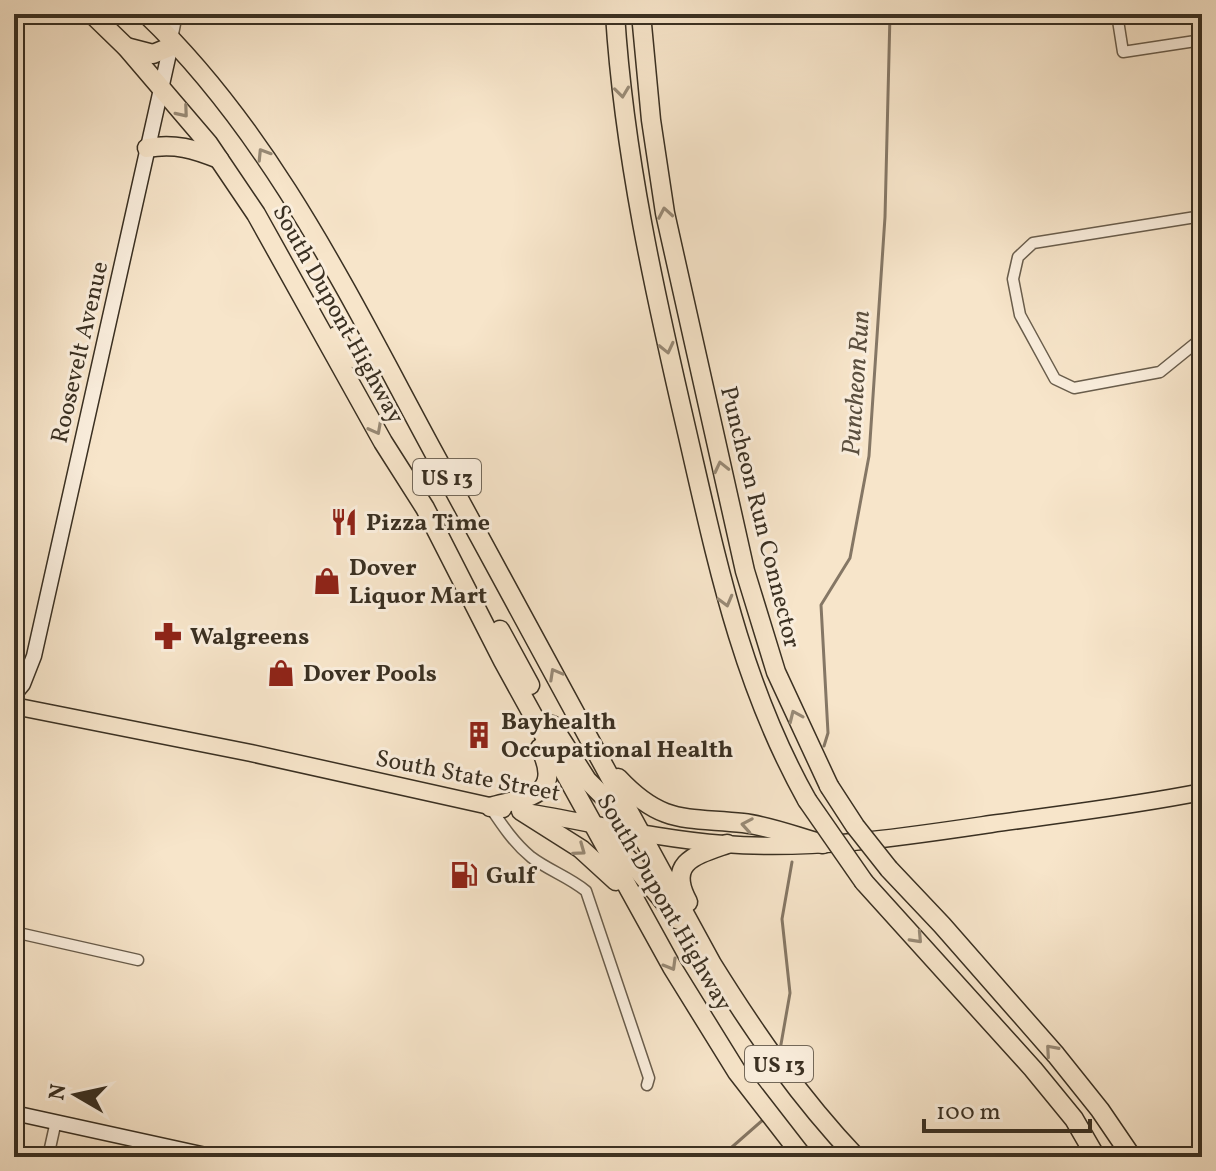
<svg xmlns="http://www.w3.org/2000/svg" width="1216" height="1171" viewBox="0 0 1216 1171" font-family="Vollkorn,serif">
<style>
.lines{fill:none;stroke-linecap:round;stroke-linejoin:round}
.stream{stroke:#857765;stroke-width:3}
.street-casing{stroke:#695d4c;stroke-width:13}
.secondary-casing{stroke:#3a3022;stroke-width:17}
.primary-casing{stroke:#3a3022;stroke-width:19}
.highway-casing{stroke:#3a3022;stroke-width:21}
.street{stroke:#faeedd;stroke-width:10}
.secondary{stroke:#faeedd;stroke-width:14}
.primary{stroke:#f7e5ca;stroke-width:16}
.highway{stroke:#f7e5ca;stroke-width:18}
.highway-bridge-casing{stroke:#3a3022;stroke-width:21;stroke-linecap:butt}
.highway-bridge{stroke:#f7e5ca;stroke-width:18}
.oneway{stroke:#988a76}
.labels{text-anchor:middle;stroke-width:6;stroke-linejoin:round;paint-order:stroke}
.shield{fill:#faeedd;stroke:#74695a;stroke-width:2}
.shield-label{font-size:22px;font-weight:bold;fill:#3a3022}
.street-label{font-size:24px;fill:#3a3022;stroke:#faeedd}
.poi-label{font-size:24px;font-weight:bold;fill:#3a3022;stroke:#faeedd;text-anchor:start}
.water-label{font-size:26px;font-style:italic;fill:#594e3e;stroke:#faeedd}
</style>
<rect width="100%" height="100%" fill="#f7e5ca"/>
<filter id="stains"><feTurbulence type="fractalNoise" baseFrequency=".0025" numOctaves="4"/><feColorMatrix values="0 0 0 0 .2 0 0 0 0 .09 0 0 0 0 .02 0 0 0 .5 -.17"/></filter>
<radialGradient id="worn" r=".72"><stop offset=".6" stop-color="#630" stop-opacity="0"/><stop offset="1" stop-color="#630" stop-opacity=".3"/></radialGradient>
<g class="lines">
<g class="stream">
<path d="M824,746L828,733L821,605L850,558L869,456L885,217L890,14"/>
<path d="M780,1050L790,993L782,919L792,862"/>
<path d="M697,1157L724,1154L764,1119"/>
</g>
<g class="street-casing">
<g id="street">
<path d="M1117,14L1123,52L1202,40"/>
<path d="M172,39L177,14"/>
<path d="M1202,216L1033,243L1018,257L1013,279L1020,315L1055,379L1074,388L1160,372L1202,338"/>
<path d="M490,807C502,825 514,843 531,857C548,870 569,877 586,891L649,1078L647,1085"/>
<path d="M14,932L138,960"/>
<path d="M48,1157L56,1121"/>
</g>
</g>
<g class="secondary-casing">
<g id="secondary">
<path d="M14,695L23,684L34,656L172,40"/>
<path d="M14,1113L215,1157"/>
</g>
</g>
<g class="primary-casing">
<g id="primary">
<path d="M14,706L251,753L503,809"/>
<path d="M526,812C592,823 658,839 724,844C813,851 903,837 991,824C1062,814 1132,806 1202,792"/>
</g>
</g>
<g class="highway-casing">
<g id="highway">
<path d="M92,14L126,47L208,143L256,214L383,442L425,508L503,661L672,967L737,1072L803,1157"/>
<path d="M146,14C273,135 351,300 434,453C526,623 619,794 712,964C755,1033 800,1098 856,1157"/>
<path d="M615,14C624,156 655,294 687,432C717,562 741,682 807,800"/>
<path d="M641,14L651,120L665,213L745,571L776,672L829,786"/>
<path d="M126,47L153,54L170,47"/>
<path d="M147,148C175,143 194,149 219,159"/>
<path d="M336,336C348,357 358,368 382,357"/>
<path d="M500,630L530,685"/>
<path d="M552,725L587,780L630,823"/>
<path d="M618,778C662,825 685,817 743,823C770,826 797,837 823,844"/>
<path d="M490,807C527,797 564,797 540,748"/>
<path d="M521,811L581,849L616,881"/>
<path d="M606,837L632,863L679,920"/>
<path d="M889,869L942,925L1056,1055L1100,1110L1132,1157"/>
<path d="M864,882L1033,1069L1074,1119L1096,1157"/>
<path d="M688,902C666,862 696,855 727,844"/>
</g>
</g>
<use href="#street" class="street"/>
<use href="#secondary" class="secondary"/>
<use href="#primary" class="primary"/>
<use href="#highway" class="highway"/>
<g class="highway-bridge-casing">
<g id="highway-bridge">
<path d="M829,786L855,826L889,869"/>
<path d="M807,800L864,882"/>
</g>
</g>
<use href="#highway-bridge" class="highway-bridge"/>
</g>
<defs><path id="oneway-chevron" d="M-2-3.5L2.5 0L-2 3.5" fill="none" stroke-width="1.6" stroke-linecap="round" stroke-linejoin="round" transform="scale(2)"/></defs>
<g class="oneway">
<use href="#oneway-chevron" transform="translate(622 92) rotate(83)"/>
<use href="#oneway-chevron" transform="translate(183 112) rotate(50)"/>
<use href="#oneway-chevron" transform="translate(263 154) rotate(-122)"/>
<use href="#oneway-chevron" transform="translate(665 213) rotate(-100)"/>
<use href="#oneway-chevron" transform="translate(667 348) rotate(77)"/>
<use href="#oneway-chevron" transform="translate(376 429) rotate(62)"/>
<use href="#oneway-chevron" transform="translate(721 467) rotate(-103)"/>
<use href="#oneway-chevron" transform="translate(726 601) rotate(75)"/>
<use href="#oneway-chevron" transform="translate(555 674) rotate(-119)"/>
<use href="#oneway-chevron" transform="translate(795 716) rotate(-114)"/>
<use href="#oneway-chevron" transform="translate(747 825) rotate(-170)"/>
<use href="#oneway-chevron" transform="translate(580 850) rotate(36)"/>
<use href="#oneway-chevron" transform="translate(917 938) rotate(47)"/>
<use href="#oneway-chevron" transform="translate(671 965) rotate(60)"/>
<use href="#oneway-chevron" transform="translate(1051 1050) rotate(-131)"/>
</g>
<defs>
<g id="restaurant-bare" transform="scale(2.16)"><path d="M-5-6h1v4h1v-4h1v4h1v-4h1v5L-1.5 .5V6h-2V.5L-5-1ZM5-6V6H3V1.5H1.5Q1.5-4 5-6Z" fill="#8f2418" stroke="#faeedd" stroke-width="2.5" paint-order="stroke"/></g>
<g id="shop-bare" transform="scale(2.16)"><path d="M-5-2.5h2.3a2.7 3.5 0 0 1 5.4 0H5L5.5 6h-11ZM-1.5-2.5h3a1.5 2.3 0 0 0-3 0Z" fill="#8f2418" stroke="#faeedd" stroke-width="2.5" paint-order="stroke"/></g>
<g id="pharmacy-bare" transform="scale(2.16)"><path d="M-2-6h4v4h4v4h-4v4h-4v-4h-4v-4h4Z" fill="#8f2418" stroke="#faeedd" stroke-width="2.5" paint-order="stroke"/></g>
<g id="building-bare" transform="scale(2.16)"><path d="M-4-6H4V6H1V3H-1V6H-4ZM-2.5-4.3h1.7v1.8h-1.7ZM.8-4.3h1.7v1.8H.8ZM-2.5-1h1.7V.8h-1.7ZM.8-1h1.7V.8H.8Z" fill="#8f2418" stroke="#faeedd" stroke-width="2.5" paint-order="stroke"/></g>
<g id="fuel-bare" transform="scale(2.16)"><path d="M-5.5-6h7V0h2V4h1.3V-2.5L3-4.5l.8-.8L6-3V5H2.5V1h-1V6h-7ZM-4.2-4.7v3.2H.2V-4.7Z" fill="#8f2418" stroke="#faeedd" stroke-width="2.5" paint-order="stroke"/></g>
</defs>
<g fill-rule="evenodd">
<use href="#restaurant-bare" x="344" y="522"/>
<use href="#shop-bare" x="327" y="581"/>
<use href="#pharmacy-bare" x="168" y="636"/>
<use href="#shop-bare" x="281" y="673"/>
<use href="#building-bare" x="479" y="735"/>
<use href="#fuel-bare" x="464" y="875"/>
</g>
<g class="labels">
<g class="shield">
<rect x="413" y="459" width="68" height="36" rx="6"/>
<rect x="745" y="1046" width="68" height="36" rx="6"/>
</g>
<g class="shield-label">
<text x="447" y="485">US 13</text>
<text x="779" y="1072">US 13</text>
</g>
<g class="street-label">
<text transform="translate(339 314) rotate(61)" y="8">South Dupont Highway</text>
<text transform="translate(79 352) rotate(-77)" y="8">Roosevelt Avenue</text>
<text transform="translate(761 517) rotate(76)" y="8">Puncheon Run Connector</text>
<text transform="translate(468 775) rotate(11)" y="8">South State Street</text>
<text transform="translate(665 902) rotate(60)" y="8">South Dupont Highway</text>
</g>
<g class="poi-label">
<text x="366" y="530">Pizza Time</text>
<text x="349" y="575">Dover<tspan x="349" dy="28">Liquor Mart</tspan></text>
<text x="190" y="644">Walgreens</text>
<text x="303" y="681">Dover Pools</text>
<text x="501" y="729">Bayhealth<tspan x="501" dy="28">Occupational Health</tspan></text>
<text x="486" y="883">Gulf</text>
</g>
<g class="water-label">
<text transform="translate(855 383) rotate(-86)" y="9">Puncheon Run</text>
</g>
</g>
<rect width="1216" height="1171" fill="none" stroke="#f7e5ca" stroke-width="48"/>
<rect x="16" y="16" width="1184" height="1139" fill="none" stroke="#3a3022" stroke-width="4"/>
<rect x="24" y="24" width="1168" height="1123" fill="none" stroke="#3a3022" stroke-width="2"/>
<g transform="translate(76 1095) rotate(279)" stroke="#faeedd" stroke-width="6" paint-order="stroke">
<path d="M0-6L14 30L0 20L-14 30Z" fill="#3a3022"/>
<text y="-12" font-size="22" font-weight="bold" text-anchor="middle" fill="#3a3022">N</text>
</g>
<path d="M924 1119v12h166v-12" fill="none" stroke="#3a3022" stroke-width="4"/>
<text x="936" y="1119" font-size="24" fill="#3a3022" stroke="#faeedd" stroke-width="6" paint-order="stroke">100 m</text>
<rect width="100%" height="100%" filter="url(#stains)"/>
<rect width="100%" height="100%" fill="url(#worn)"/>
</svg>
